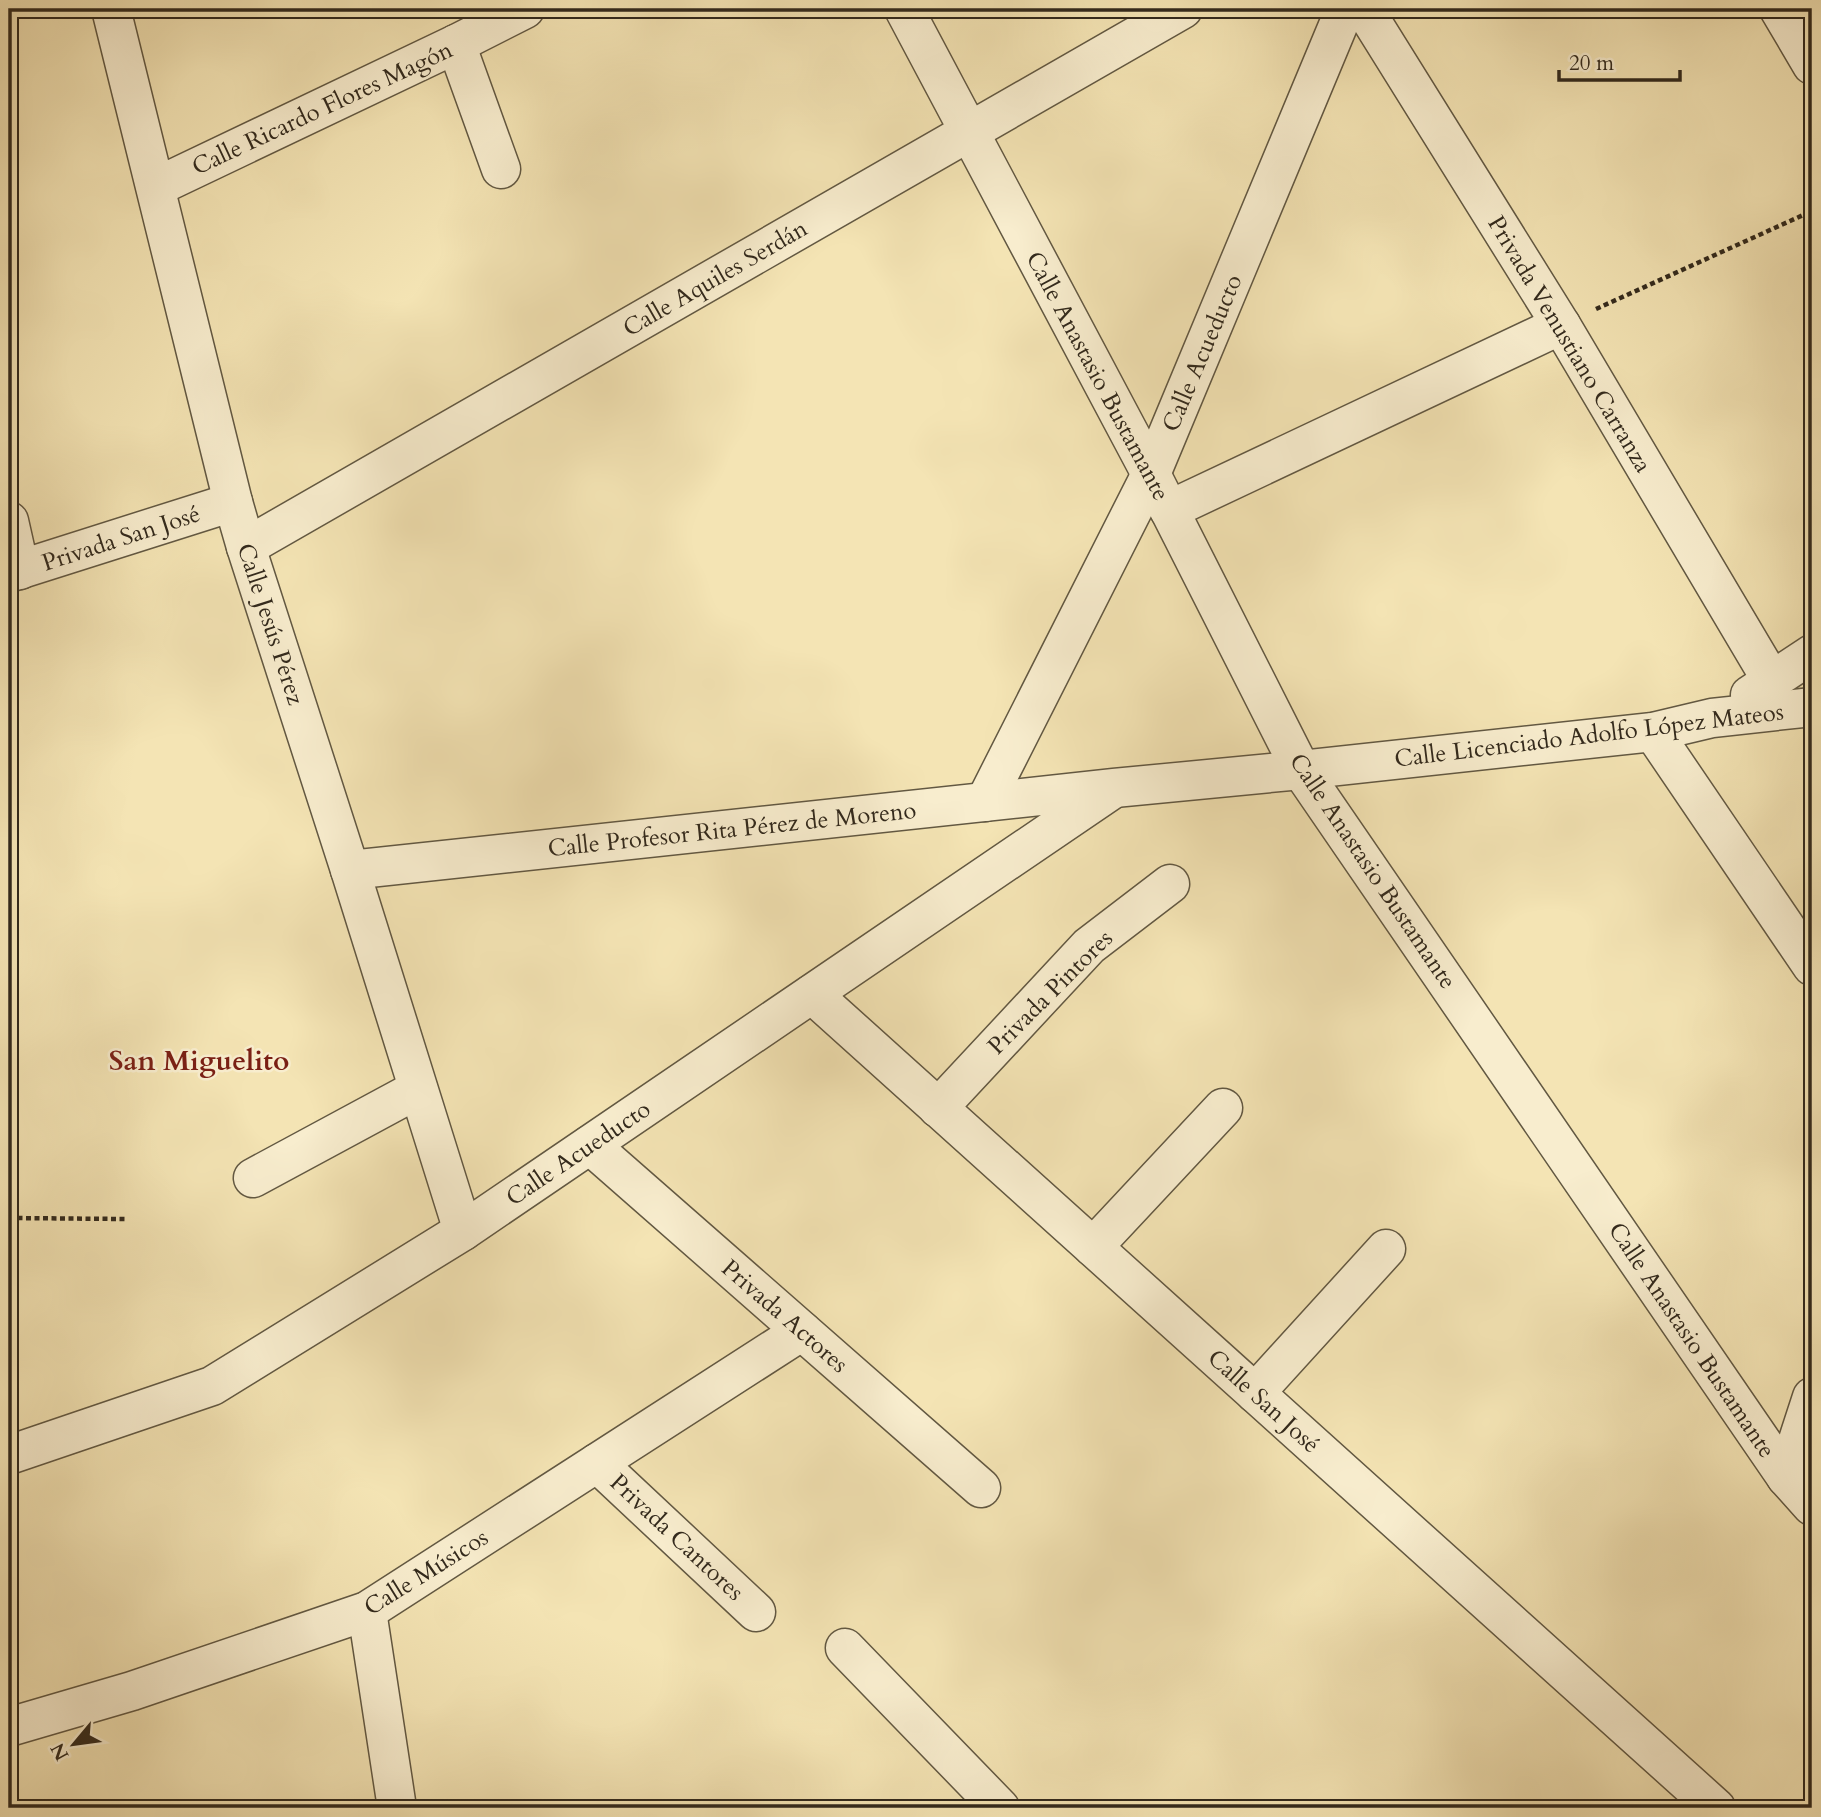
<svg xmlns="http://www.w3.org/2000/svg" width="1821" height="1817" viewBox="0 0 1821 1817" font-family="Cardo,serif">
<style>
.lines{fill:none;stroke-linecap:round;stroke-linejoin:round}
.minor-casing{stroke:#625842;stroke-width:41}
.path{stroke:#32291c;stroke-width:4.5;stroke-dasharray:5 3.5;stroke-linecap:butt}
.minor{stroke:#f8edce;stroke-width:38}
.labels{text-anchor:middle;stroke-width:5;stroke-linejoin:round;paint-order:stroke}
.street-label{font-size:24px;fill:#32291c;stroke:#f8edce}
.quarter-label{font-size:28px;font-weight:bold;fill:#7a1f14;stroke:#f8edce}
</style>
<rect width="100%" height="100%" fill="#f4e4b4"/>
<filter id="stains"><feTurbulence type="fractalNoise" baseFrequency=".00286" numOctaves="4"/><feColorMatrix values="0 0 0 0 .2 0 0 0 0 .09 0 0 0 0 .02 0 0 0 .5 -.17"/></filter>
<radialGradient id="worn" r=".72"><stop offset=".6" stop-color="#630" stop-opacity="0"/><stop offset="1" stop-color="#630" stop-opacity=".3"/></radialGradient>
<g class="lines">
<g class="minor-casing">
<g id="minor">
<path d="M111,9L233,502L246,547L350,870L463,1231"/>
<path d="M904,9L1151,474L1301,770L1786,1477L1812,1506"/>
<path d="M1364,9L1561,325L1772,681"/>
<path d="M1779,9L1812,65"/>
<path d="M456,44L501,169"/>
<path d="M156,187L456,44L525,9"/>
<path d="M1169,510L1561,325"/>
<path d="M9,521L20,570"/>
<path d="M246,547L1183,9"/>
<path d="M9,573L233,502"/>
<path d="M1750,695L1812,654"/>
<path d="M1653,732L1812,966"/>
<path d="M985,802L1151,474L1345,9"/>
<path d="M350,870L1114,788L1301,770L1653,732L1712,718L1812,707"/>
<path d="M812,994L1716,1808"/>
<path d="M938,1108L1089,946L1170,884"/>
<path d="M590,1145L981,1488"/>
<path d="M253,1178L418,1089"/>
<path d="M1093,1247L1223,1108"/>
<path d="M1255,1393L1386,1249"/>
<path d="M9,1455L212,1386L463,1231L1110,791"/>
<path d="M597,1463L756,1612"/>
<path d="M1786,1477L1812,1397"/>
<path d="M367,1611L397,1808"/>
<path d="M845,1648L1000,1808"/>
<path d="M9,1727L132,1691L367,1611L802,1331"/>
</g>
</g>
<g class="path">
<path d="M1596,309L1812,211"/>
<path d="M9,1218L125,1219"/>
</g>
<use href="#minor" class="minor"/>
</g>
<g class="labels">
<g class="street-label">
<text transform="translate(322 108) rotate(-25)" y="8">Calle Ricardo Flores Magón</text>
<text transform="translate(715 278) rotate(-30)" y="8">Calle Aquiles Serdán</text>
<text transform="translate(1570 344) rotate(59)" y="8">Privada Venustiano Carranza</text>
<text transform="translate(1202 353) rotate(-67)" y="8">Calle Acueducto</text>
<text transform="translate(1098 376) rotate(62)" y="8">Calle Anastasio Bustamante</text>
<text transform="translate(121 538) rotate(-18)" y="8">Privada San José</text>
<text transform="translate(271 624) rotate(72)" y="8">Calle Jesús Pérez</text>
<text transform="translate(1589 735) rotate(-7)" y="8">Calle Licenciado Adolfo López Mateos</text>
<text transform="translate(732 829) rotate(-6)" y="8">Calle Profesor Rita Pérez de Moreno</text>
<text transform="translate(1373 871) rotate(56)" y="8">Calle Anastasio Bustamante</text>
<text transform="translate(1050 992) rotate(-45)" y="8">Privada Pintores</text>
<text transform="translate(578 1153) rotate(-34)" y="8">Calle Acueducto</text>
<text transform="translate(785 1316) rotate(41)" y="8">Privada Actores</text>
<text transform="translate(1692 1340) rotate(56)" y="8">Calle Anastasio Bustamante</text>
<text transform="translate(1264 1401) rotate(42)" y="8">Calle San José</text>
<text transform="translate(677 1537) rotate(43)" y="8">Privada Cantores</text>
<text transform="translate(426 1572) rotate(-32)" y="8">Calle Músicos</text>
</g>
<g class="quarter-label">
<text x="199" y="1070">San Miguelito</text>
</g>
</g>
<rect width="1821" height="1817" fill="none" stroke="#f4e4b4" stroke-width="35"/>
<rect x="10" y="10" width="1800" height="1796" fill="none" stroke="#32291c" stroke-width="3.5"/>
<rect x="18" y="18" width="1786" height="1782" fill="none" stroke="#32291c" stroke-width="2"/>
<g transform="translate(74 1744) rotate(241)" stroke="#f8edce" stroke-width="5" paint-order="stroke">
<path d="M0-5L12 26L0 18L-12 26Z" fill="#32291c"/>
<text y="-10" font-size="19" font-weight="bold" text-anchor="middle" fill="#32291c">N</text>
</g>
<path d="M1559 70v10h121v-10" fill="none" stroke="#32291c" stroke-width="3.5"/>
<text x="1569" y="70" font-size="21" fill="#32291c" stroke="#f8edce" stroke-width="5" paint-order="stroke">20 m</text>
<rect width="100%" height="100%" filter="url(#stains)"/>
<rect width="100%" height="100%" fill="url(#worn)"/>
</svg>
